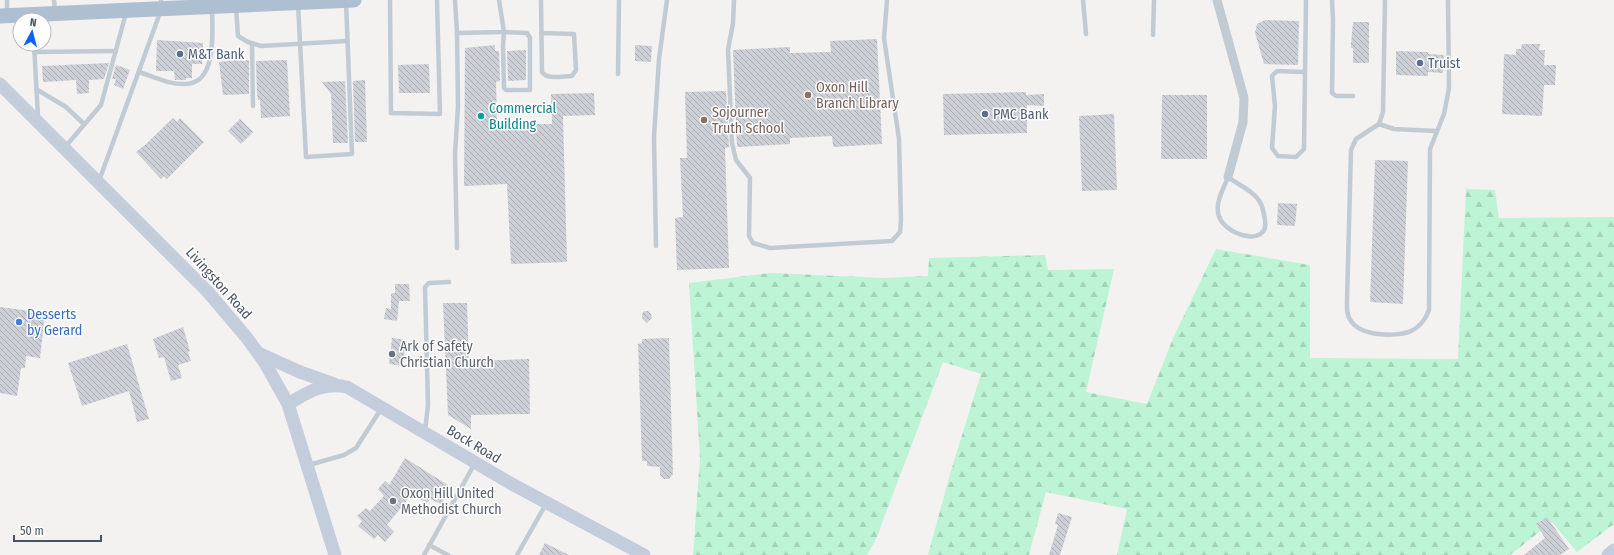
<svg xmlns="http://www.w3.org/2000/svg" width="1614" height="555" viewBox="0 0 1614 555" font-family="'Fira Sans Condensed',sans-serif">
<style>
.forest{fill:url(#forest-firs)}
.building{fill:url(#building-back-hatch)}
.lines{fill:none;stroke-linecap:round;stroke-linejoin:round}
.service{stroke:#c1cbd4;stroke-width:4.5}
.minor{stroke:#c1cbd4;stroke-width:9}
.secondary{stroke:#c3cddc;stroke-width:13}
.primary{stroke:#afbfd2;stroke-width:15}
.service-dot{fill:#5c6f8a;stroke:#fff;stroke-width:1.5}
.education-dot{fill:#8d6e63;stroke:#fff;stroke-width:1.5}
.culture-dot{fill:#0f9aa8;stroke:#fff;stroke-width:1.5}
.shop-dot{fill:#3f7fe0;stroke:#fff;stroke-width:1.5}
.worship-dot{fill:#6b7280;stroke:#fff;stroke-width:1.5}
.labels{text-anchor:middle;stroke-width:3;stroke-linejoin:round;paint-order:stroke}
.service-label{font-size:14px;fill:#4e5e75;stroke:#fff;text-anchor:start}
.education-label{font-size:14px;fill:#785e54;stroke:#fff;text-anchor:start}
.culture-label{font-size:14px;fill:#0d838f;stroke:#fff;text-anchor:start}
.street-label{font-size:14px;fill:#475361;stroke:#fff}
.shop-label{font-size:14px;fill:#366cbe;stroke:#fff;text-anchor:start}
.worship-label{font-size:14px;fill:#5b616d;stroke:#fff;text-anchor:start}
</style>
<defs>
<pattern id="forest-firs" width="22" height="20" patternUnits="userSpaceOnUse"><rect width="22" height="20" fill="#bdf4d5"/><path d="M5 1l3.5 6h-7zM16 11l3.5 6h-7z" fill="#a4d3b9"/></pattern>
<pattern id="building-back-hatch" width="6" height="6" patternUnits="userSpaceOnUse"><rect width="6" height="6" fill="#cdd0d6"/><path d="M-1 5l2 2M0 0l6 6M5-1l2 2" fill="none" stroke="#a8abb1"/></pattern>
</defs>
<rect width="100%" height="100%" fill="#f4f1f1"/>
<path class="forest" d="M1466,189L1495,190L1499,218L1614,217V524L1577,552L1552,522L1510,555H1117L1127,509L1046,492L1029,555H928L950,474L981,374L943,362L876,539L867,555H693L700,458L689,283L771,273L884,278L928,276L929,258L1045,255L1048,270L1114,269L1086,392L1147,404L1174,336L1216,249L1310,265V358L1458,359Z"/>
<g class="building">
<path d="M1265,20L1299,21L1298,65L1264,64L1255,33L1257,24Z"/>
<path d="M1353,22H1369V63H1353V48H1351V44Z"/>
<path d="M877,39L882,144L833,147L832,136L790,138V144L737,147L733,50L790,47V53L831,52L830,41Z"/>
<path d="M157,40L203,43L202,64H192V78H186V80H175L174,71H156Z"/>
<path d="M1522,44H1540L1539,50H1545L1544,65H1556L1555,85H1544L1542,116L1502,114L1504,54L1516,55V49H1521Z"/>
<path d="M495,45V51H499L500,81L496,82L497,124H552L551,94L594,93L595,115L563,116L567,262L511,264L507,184L464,186L465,48Z"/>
<path d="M635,45L652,46L651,62L635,61Z"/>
<path d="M526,50V80L508,81L507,51Z"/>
<path d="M1396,51L1428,52V54L1444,55L1443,73L1428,72V76L1396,75Z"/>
<path d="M240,59L241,61L249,60V94L223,95L219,62Z"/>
<path d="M287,60L290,116L261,118L260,100H258L257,94L256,61Z"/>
<path d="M109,63L104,79L89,80V93L77,94L76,80L43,82L42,66Z"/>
<path d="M429,64L430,93H399L398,65Z"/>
<path d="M116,65L130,70L123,89L114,85L116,79H112Z"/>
<path d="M365,80L367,142H355L353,81Z"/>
<path d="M345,81L348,143H333L331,94L322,82Z"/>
<path d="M726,91L729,147L725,148L729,268L677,270L675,218L683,217L680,158H687L685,92Z"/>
<path d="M1026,92V95L1044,94V106L1027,105V133L944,135L943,94Z"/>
<path d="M1162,95H1207V159H1161Z"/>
<path d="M1114,114L1117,190L1082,191L1079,116Z"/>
<path d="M173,118L177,122L180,118L204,142L167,179L164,176L161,179L136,152L145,145Z"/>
<path d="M240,119L253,132L241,144L228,131Z"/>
<path d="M1375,160L1408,161L1403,304L1370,302Z"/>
<path d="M1278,203L1297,204L1295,226L1277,225Z"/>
<path d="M395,284H409L410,301H399L397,321L384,319L386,308L391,309V293H395Z"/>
<path d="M443,303H467L469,361L529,359L530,414L471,415V429L448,415Z"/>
<path d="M0,307L45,313L40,358L26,356L25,368H21L17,396L0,393Z"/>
<path d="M644,311H648L651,314L652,318L647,323L642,318V314Z"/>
<path d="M183,327L190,351L188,352L191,361L178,365L182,378L171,381L164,357L159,358L153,339Z"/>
<path d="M392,338L406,340L403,366L389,364Z"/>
<path d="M669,338L673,474L669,479H664L660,475V467L647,466V461H642L638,344L642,343V339Z"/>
<path d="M127,344L149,419L137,422L129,391L82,406L68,363Z"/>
<path d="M405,458L451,487L441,504L430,499L427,503L412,494L387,525L394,532L385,542L378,535L374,539L358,526L362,521L357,516L366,508L370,511L384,496L378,489L385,481L389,485Z"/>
<path d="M1058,513L1072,517L1060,555H1049L1058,525L1055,524Z"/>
<path d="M1547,517L1569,549L1560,555H1524L1545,538L1536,524Z"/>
<path d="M545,543L569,555H539Z"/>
</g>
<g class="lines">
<g class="service">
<path d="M7,0V14"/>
<path d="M54,0L55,12"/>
<path d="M390,0L391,113L440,114L437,0"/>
<path d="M455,0L457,33L504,32L499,0"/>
<path d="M541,0L542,72C547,80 563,76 572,76L576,70L574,34L541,33"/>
<path d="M734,0L733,23L728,50L732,143L736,160L750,178L749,236L753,243L770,248L892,241L900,232L901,220L899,139L884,38L887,0"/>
<path d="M1083,0L1086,34"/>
<path d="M1332,0L1333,19L1332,93L1336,96H1353"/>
<path d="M1385,0L1383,112L1379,124L1356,139L1351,150L1347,300C1347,307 1346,315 1351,321C1361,336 1393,337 1409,332C1419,328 1426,319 1429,310L1430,149L1444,114L1449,88L1448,0"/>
<path d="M298,4L306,157L352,154L346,2"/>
<path d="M236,8L238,36L248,42L261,46L347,41"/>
<path d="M504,32L527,33L530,38V90H506L504,88L503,45Z"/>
<path d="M1153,35L1154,0"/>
<path d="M252,43L253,106"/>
<path d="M34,44L38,117"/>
<path d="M34,52L116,51"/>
<path d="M139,72C154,77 170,85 186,84C218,83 212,29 212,8"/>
<path d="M1304,72L1277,71L1272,76L1275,106L1272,148L1278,156L1296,157L1304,149L1306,0"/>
<path d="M618,74L619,0"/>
<path d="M36,89L66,107L84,124"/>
<path d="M1379,124L1394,129L1436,131"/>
<path d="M65,147L101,105L126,13"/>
<path d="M1228,177C1238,185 1253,190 1260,202C1263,207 1264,214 1265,220C1270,249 1220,235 1218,212C1216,201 1224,188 1228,177Z"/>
<path d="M99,181L161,10V0"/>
<path d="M656,246L654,137L659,59L667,0"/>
<path d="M457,248L455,154L458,106L457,33"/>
<path d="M425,431L428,405L425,287L429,283L449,282"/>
<path d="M309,465L344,455L356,448L381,409"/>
<path d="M429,545L448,555"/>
<path d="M424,555L475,463"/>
<path d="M517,555L546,504"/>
</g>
<path class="minor" d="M1217,0L1244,98L1243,122L1228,177"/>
<g class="secondary">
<path d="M0,84L208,292L247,338L265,363L288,404L335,555"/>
<path d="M258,353L300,372L334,384"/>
<path d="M288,404C308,392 323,382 347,387L510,483L644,555"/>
<path d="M1608,555L1614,550"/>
</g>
<path class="primary" d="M0,16L354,0"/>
</g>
<g class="service-dot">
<circle cx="180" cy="54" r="4"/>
<circle cx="1420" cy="63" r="4"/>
<circle cx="985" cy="114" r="4"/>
</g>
<g class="education-dot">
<circle cx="808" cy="95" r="4"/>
<circle cx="704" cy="120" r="4"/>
</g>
<circle class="culture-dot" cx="481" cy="116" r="4"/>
<circle class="shop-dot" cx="19" cy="322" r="4"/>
<g class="worship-dot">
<circle cx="392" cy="354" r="4"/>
<circle cx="393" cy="501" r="4"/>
</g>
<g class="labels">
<g class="service-label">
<text x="188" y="59">M&amp;T Bank</text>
<text x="1428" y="68">Truist</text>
<text x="993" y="119">PMC Bank</text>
</g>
<g class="education-label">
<text x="816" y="92">Oxon Hill<tspan x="816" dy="16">Branch Library</tspan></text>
<text x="712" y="117">Sojourner<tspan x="712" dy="16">Truth School</tspan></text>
</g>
<g class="culture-label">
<text x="489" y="113">Commercial<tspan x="489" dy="16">Building</tspan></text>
</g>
<g class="street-label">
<text transform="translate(219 283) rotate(48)" y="5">Livingston Road</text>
<text transform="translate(474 444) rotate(31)" y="5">Bock Road</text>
</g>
<g class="shop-label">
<text x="27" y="319">Desserts<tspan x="27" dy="16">by Gerard</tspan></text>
</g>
<g class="worship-label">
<text x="400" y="351">Ark of Safety<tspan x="400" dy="16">Christian Church</tspan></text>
<text x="401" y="498">Oxon Hill United<tspan x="401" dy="16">Methodist Church</tspan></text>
</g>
</g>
<g transform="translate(32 32) rotate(7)"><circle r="19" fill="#ffffff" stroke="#b5bac0"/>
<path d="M0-3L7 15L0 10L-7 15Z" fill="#0764f8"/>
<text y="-6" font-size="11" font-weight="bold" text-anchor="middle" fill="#475361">N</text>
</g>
<path d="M14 535v6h87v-6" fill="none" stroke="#475361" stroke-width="2"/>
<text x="20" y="535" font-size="12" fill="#475361" stroke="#ffffff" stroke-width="3" paint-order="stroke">50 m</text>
</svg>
